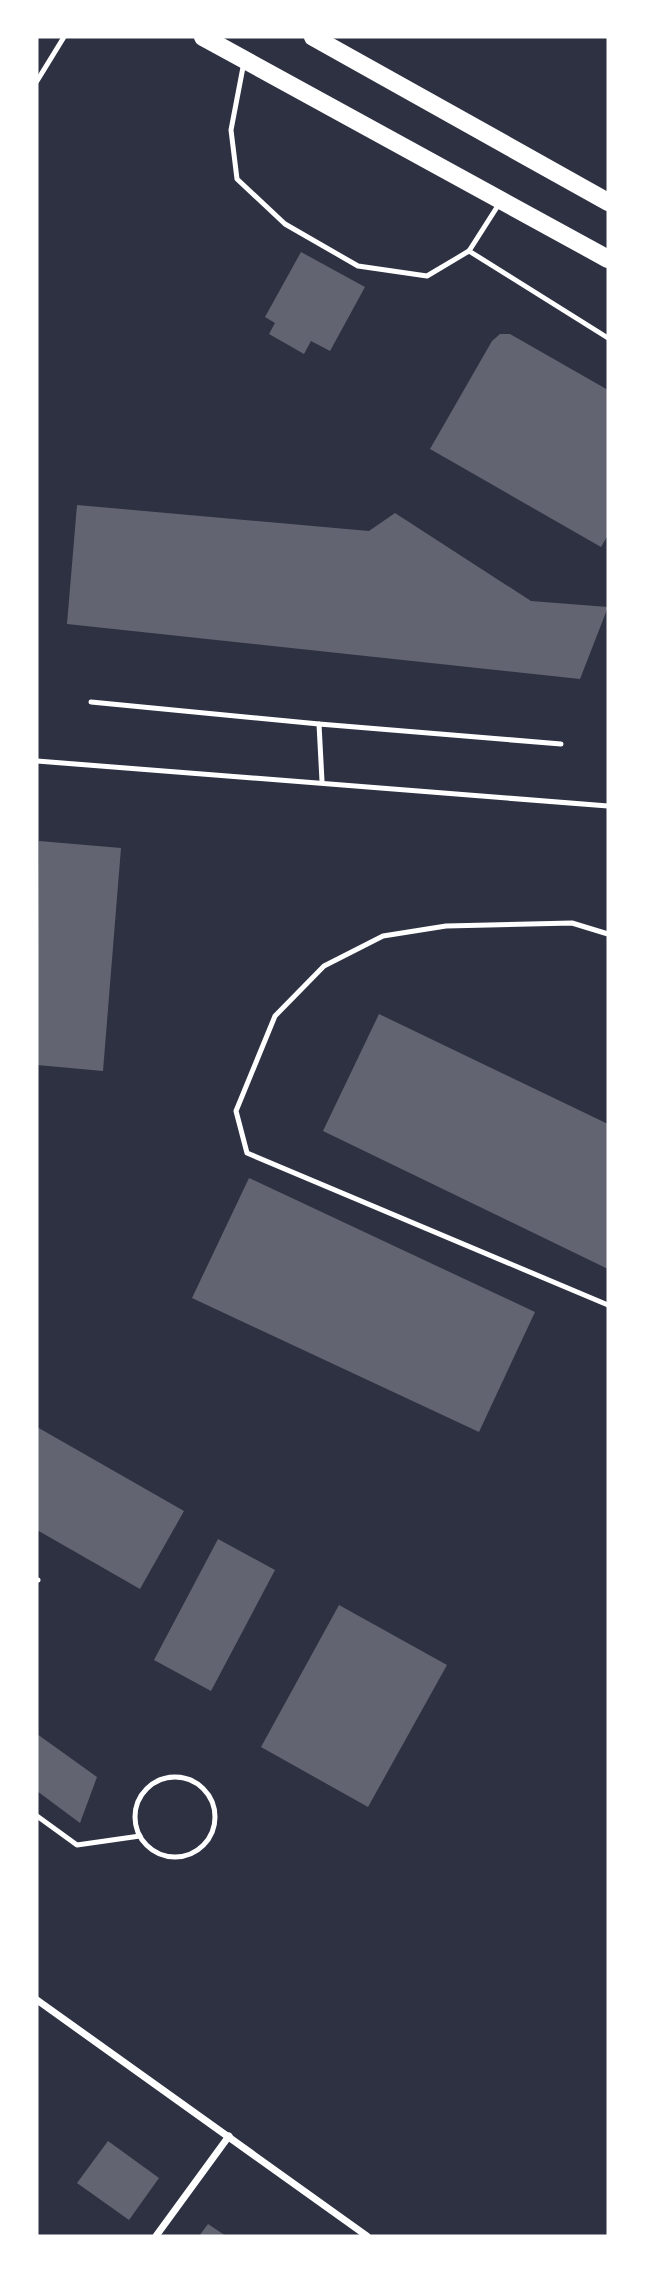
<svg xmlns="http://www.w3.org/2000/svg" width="645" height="2273" viewBox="0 0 645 2273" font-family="'Golos Text',sans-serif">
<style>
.building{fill:#626471}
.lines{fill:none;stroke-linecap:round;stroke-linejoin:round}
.service{stroke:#fff;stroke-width:5}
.minor{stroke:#fff;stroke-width:7}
.primary{stroke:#fff;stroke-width:18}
</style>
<rect width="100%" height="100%" fill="#2d3142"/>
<g class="building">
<path d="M301,252L365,287L330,351L311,341L304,354L269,334L275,323L265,317Z"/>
<path d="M500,334H510L608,390V535L601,547L430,449L492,341Z"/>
<path d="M77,505L369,531L395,513L531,601L608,607L580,679L67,624Z"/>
<path d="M39,841L121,848L103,1071L37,1065Z"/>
<path d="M379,1014L608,1124V1269L323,1131Z"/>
<path d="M249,1178L535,1312L479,1432L192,1298Z"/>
<path d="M37,1427L184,1511L140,1589L37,1530Z"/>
<path d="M218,1539L275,1570L211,1691L154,1660Z"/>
<path d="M339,1605L447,1665L368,1807L261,1747Z"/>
<path d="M37,1734L97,1777L80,1823L37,1791Z"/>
<path d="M108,2141L159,2178L129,2220L77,2183Z"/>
<path d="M208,2224L226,2236H199Z"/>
</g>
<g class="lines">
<g class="service">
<path d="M244,62L231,130L237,179L285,224L358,266L427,276L469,251L499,204"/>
<path d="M37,81L64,37"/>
<path d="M469,251L608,338"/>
<path d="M91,702L319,724"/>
<path d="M37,761L608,806"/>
<path d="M322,781L319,724L561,744"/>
<path d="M608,934L572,923L446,926L383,936L324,966L275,1016L236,1111L247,1153L608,1305"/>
<path d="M37,1580H38"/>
<circle cx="175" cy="1817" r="40"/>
<path d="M37,1816L77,1845L140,1836"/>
</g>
<g class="minor">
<path d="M37,2000L367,2236"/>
<path d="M156,2236L229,2136"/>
</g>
<g class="primary">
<path d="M203,37L608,259"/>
<path d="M313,37L608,202"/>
</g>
</g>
<rect width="645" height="2273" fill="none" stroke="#ffffff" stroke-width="77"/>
</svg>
